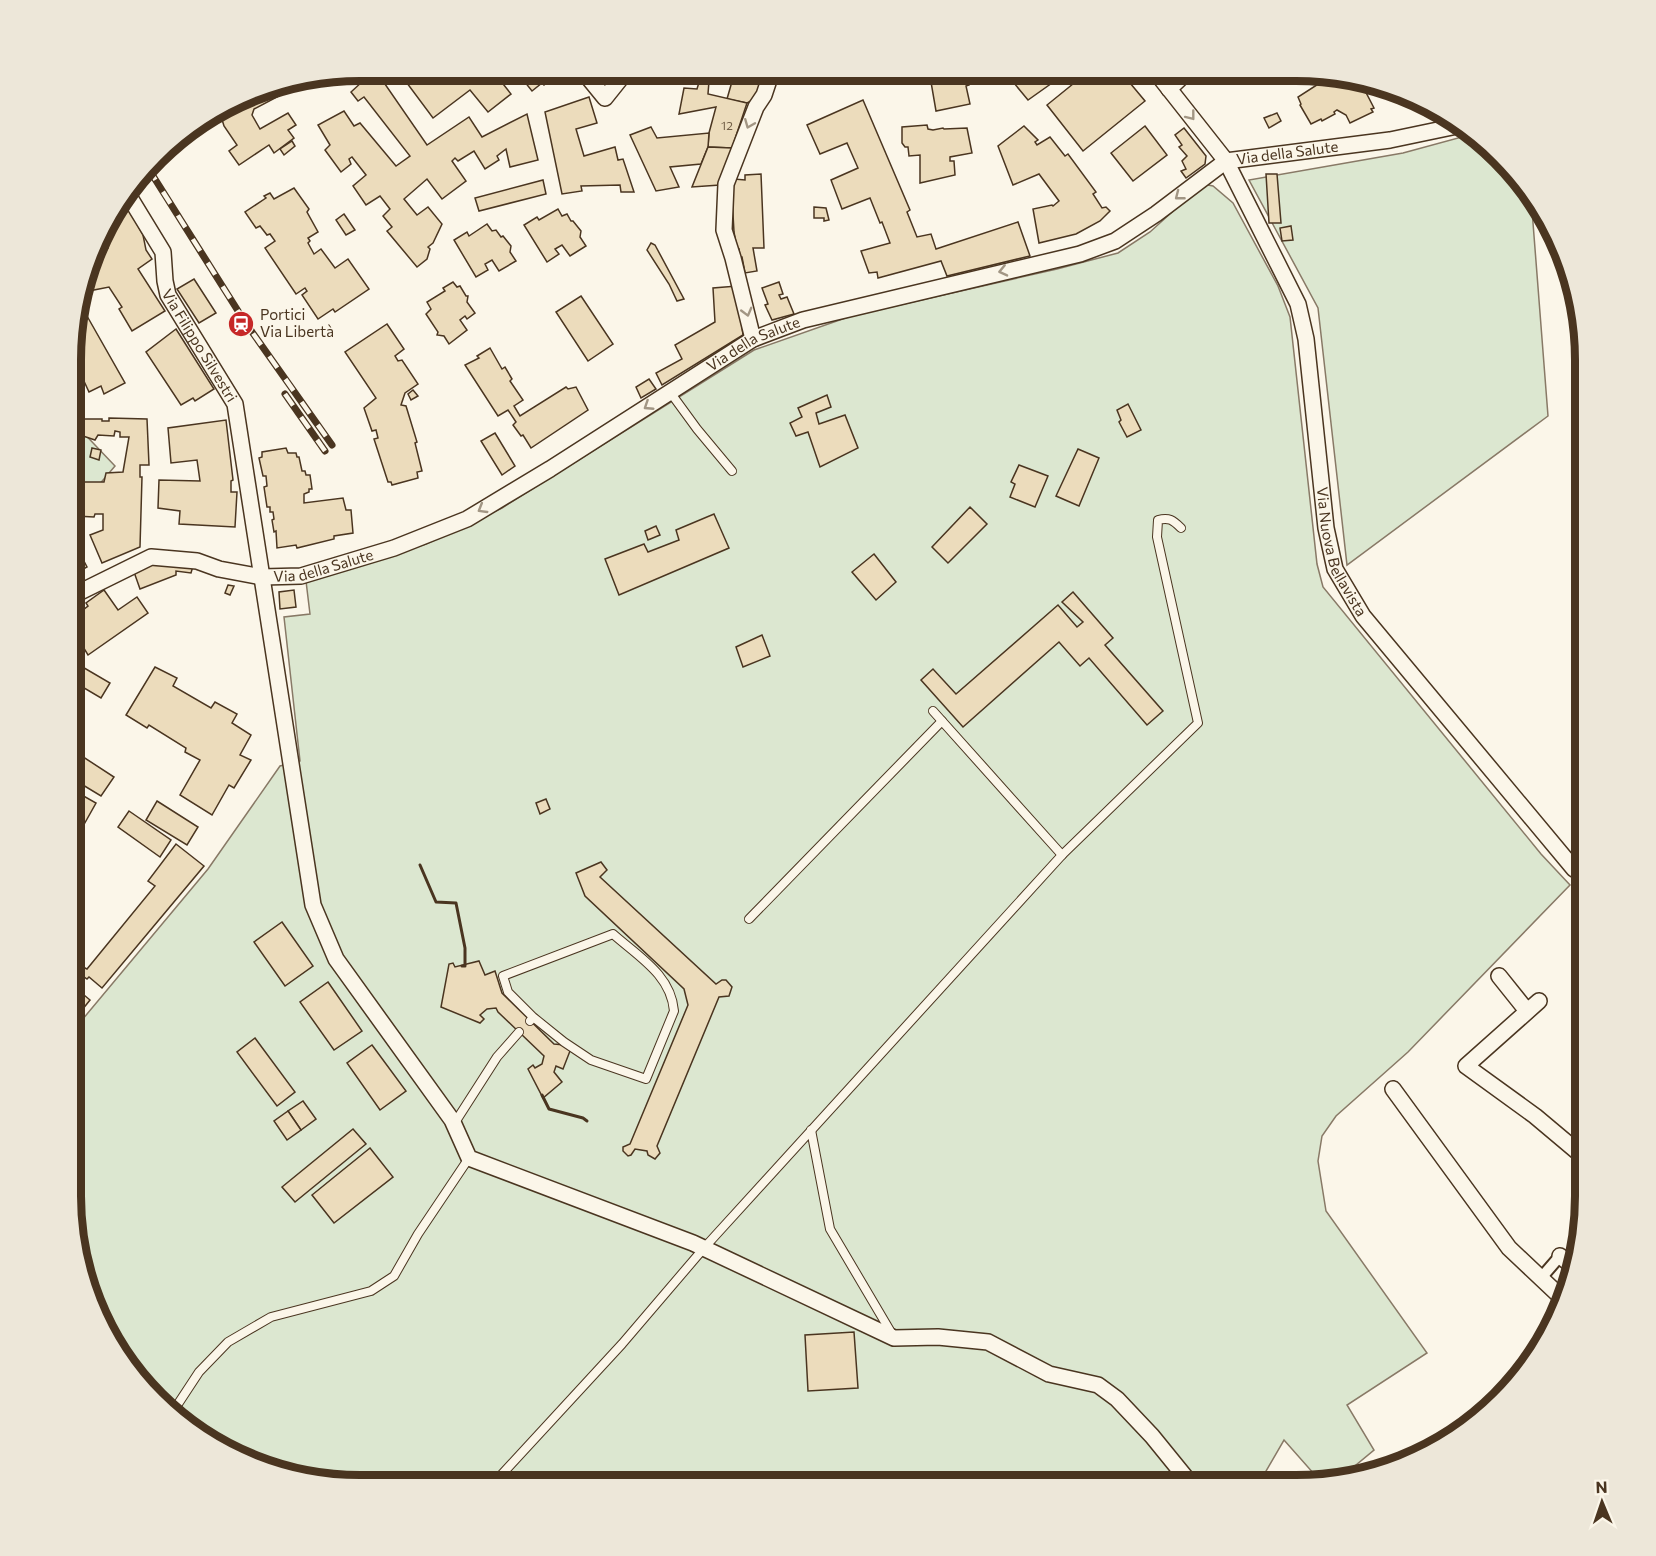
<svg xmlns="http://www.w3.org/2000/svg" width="1656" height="1556" viewBox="0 0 1656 1556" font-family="Commissioner,sans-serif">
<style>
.green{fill:#dce7d0;stroke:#887966;stroke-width:1.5}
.building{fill:#ecdcbc;stroke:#4a3520;stroke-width:1.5}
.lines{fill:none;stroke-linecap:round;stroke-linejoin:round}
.service-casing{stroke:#4a3520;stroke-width:10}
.pedestrian-casing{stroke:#4a3520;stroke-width:14}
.minor-casing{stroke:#4a3520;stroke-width:18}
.service{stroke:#fbf6e9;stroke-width:8}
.pedestrian{stroke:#fbf6e9;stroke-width:10}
.minor{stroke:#fbf6e9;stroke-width:15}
.rail-casing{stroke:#4a3520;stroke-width:7}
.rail{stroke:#fbf6e9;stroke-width:4.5;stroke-dasharray:14;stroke-linecap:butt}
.wall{stroke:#4a3520;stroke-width:3}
.oneway{stroke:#a29684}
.labels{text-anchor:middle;stroke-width:4.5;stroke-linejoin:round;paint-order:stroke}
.number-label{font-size:12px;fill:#725f47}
.street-label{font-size:15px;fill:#4a3520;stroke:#fbf6e9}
.poi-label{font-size:15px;fill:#4a3520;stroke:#fbf6e9;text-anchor:start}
.rim{fill:none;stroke:#4a3520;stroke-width:8}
</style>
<rect width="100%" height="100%" fill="#fbf6e9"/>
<g class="green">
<path d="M1469,135L1514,169L1531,197L1548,416L1347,565L1318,308L1249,180L1403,153Z"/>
<path d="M1203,184L1213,186L1233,203L1278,286L1290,317L1317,564L1323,587L1541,854L1570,885L1408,1052L1336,1116L1322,1136L1318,1161L1326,1211L1427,1353L1347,1405L1374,1450L1339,1479L1322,1483L1284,1440L1258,1485H359L232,1456L142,1387L92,1307L71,1215L72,1032L208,869L280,766L300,761L284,617L310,614L306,581L426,544L502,508L754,350L851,316L1057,269L1118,253L1150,232Z"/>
<path d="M75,424L115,466L75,513Z"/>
</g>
<g class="building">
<path d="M356,71H376L427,145L469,117L482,137L527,114L538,160L510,167L506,149L497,156L499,160L485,169L474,151L458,161L455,158L452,161L466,181L442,199L427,179L404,199L417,215L428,207L442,224L433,243L428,247L430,249L427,259L417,267L387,231L392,227L383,216L390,209L380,196L366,205L353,186L366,175L352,157L349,159L351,164L341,172L325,150L330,145L318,125L344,111L354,126L360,123L396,166L410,156L364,97L358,101L351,92L363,81Z"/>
<path d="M398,71H431L439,82L454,71H493L511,94L488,112L470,90L433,118Z"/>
<path d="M516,71H561L544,85L542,83L532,91Z"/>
<path d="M735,71H769L753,100L747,103L727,99Z"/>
<path d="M1004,71H1063L1051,80L1052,83L1028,100Z"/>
<path d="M1089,71H1120L1145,101L1083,151L1047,105Z"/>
<path d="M967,73L969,85L966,86L970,104L936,111L931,82Z"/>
<path d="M1324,73L1361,83L1374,108L1371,109L1373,112L1350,123L1346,115L1337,110L1334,112L1335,114L1322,121L1321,119L1311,124L1300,105L1301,104L1298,97L1323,81Z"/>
<path d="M700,79L709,81L708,94L747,103L732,148L708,147L709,133L716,107L679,114L684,88L697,89Z"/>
<path d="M270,85L277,97L254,109L252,115L260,129L288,113L296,125L288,130L294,138L274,153L269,145L239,165L229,151L237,145L224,126L220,113Z"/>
<path d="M589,97L597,123L576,129L584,156L615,147L618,160L623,159L634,192H621L620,185L581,186L582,191L562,194L545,112Z"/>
<path d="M863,100L910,210L907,212L917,237L931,234L936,249L1018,222L1030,256L947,276L941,261L878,278L877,272L869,273L861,251L890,243L882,222L880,223L870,198L842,209L831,180L858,168L847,143L820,154L807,125Z"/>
<path d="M1277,113L1281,121L1269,128L1264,118Z"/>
<path d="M927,125L928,129L933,130L943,128L944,129L967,128L972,153L950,157V161H954L955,175L920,183V155L909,156L908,147H905L902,143V127Z"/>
<path d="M1024,126L1038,140L1035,142L1037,145L1050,137L1065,156L1068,154L1096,192L1093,194L1102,208L1106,207L1110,211L1100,221L1076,234L1039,243L1033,209L1052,205L1053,206L1059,201L1039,174L1013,185L998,146Z"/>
<path d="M1145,126L1167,155L1133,181L1111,153Z"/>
<path d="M651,127L657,138L709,133L708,147L701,164L670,167L679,187L656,191L630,135Z"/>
<path d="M1184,128L1206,156L1205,164L1186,178L1181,171L1186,169L1182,161L1187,156L1179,147L1182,145L1175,135Z"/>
<path d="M292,141L295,146L284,155L280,149Z"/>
<path d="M708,147L732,148L720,185L692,187Z"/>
<path d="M761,174L764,248H753L757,271L745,273L742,257H740L739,249H737L734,232L732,197L734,179L745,180V175Z"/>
<path d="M1266,174H1277L1281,223H1269Z"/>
<path d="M543,180L546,194L479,211L475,198Z"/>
<path d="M294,188L309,209L307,212L318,232L308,238L310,241L308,243L314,254L321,249L335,268L348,259L369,289L335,312L333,309L318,319L302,295L307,291L305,288L296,294L265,248L275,241L270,234L267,235L260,226L256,228L245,212L266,198L264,196L270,193L274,199Z"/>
<path d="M123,199L143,235L146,250L152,259L138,269L165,311L132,331L119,309L122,307L109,287L89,291L87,299H78L96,251L108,248L103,231L109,215Z"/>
<path d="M814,207L826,208L829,220L824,221V218H814Z"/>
<path d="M558,209L562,216L567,214L571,221H573L581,231L580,237L586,246L570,256L562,245L555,249L559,254L547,262L524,225L537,217L539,220Z"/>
<path d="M344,214L355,230L346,235L336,220Z"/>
<path d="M487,224L492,231L496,230L501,237L503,236L511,246L510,252L516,261L499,271L492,260L485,264L488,270L476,277L454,240L467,232L469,236Z"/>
<path d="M1291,226L1293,240L1282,241L1280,228Z"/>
<path d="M651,243L655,245L684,299L677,301L669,284L647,250Z"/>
<path d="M194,279L216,313L199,323L177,289Z"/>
<path d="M453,282L457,287L460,286L466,296H468L467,302L475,313L467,319L465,316L460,320L467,330L449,344L444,336L437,335L438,332L426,314L431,309L427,302L445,291L443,288Z"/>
<path d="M779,282L783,294L779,295L781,299L787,297L794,314L772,320L765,305L768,304L762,288Z"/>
<path d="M737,286L743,335L662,385L656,373L682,359L675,345L715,322L713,288Z"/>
<path d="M581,296L613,344L588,361L556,312Z"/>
<path d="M87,316L125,383L104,394L101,386L89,392L83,379L76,383V321Z"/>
<path d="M387,324L404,349L395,356L398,361L402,360L418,384L405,393L401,405L406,406L417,442L415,443L422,471L417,472L418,478L392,485L391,482H388L374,439L378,438L376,430L372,431L364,408L376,398L345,352Z"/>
<path d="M176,329L214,389L195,401L193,398L181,405L146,352Z"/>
<path d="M490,348L502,369L505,367L512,379L510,381L523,400L514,406L520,416L566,387L568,389L576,387L588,410L531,448L523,435L521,436L513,425L516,422L508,410L498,416L465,365L479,358L477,356Z"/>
<path d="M649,379L656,389L641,398L636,387Z"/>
<path d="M413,390L418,396L411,400L408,394Z"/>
<path d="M827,395L831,407L816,413L819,424L845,415L858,448L820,467L808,432L796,436L790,423L802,417L798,408Z"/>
<path d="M1128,404L1141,430L1127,437L1119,422L1121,420L1117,410Z"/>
<path d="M109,418L147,419L149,465H140V477H142L140,547L102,563L90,535L103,530V514H95L94,517L75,516V482H104L106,473L123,472L129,437H120V432L115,431L114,436L98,435L95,440L80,435L81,419H102V421H109Z"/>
<path d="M226,420L233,480L231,481V492H237L235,527L179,524L180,511L158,508L159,480L200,481L197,460L171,463L168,428Z"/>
<path d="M495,433L515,466L502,475L481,441Z"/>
<path d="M92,448L101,450L99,460L90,457Z"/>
<path d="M286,448L288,453H296L297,457H299L302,471H305L306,475H310L312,489H309V492L304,494V503L343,498L346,510H351L353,533L334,536V539L297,548L296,545L277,548L276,531L274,532L272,520L274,519L273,512H270V507H267L264,487L267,486L266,476H263L259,458L262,457V452Z"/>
<path d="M1078,449L1099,458L1079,506L1056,496Z"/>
<path d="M1019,465L1048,476L1035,507L1010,497L1015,484L1011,482Z"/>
<path d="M970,507L987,524L948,563L932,547Z"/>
<path d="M714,514L729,548L619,595L605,559L644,544L648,552L679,540L676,530Z"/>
<path d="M656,526L660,535L648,540L645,531Z"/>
<path d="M75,544L87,567L75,574Z"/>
<path d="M874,554L896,582L876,600L852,572Z"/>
<path d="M163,560L193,566L191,573L176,571V575L140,589L134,572Z"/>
<path d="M228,585L234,586L230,595L225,593Z"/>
<path d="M104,590L118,610L137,597L148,613L88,655L74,632V617L88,606L86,603Z"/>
<path d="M294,590L296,607L280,609L279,592Z"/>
<path d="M1073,592L1113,638L1105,645L1163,711L1147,725L1089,658L1080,666L1059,642L963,727L921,680L933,669L956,694L1058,605L1077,627L1083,622L1062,602Z"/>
<path d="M762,635L770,656L743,667L736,647Z"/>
<path d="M74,662L110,683L101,698L74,682Z"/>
<path d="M155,667L177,678L173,686L211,708L215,702L237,714L232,723L251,735L240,755L251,760L234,788L229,785L212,815L180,795L200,760L185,752L186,748L149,725L147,728L126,715Z"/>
<path d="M74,751L114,777L101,796L73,779Z"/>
<path d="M73,790L96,803L82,828L73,822Z"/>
<path d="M546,799L550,809L540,814L536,803Z"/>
<path d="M157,801L198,827L187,845L146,820Z"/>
<path d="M129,811L171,840L160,857L118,827Z"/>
<path d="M176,844L204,866L102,988L89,977L87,979L80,974L85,968L87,969L155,886L148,881Z"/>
<path d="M601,862L607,870L600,877L716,984L722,980H726L732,987L729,996L719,997L657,1146L660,1153L655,1159L648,1155L647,1151L635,1149L631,1155L628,1156L623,1151V1147L630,1144L688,1005L684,989L585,896L576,873Z"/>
<path d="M282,922L313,966L285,986L254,942Z"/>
<path d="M479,961L485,975L495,971L502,993L554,1044L565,1045L570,1051L563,1069L556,1066L554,1072L562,1082L543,1098L528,1069L533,1065L535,1068L542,1064L544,1056L498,1012L496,1008L487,1009L480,1015L484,1019L480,1023L441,1007L449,964L453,963L455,967Z"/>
<path d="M328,982L362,1031L334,1050L300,1002Z"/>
<path d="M84,995L90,1000L82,1010L76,1006Z"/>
<path d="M255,1038L295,1092L277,1106L237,1052Z"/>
<path d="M372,1045L406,1091L380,1110L347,1063Z"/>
<path d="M303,1101L316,1119L301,1130L288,1111Z"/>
<path d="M288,1111L301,1130L287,1140L274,1121Z"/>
<path d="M353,1129L366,1144L295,1202L282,1187Z"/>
<path d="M370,1148L393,1177L334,1223L312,1195Z"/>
<path d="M854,1332L858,1388L808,1391L805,1335Z"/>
</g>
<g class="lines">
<g class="service-casing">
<g id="service">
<path d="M670,392L697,429L732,471"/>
<path d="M933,711L1062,855"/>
<path d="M749,919L942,721"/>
<path d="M530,1021L533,1017L564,1042L591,1060L646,1079L674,1011C671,975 639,957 613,934L503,976L508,992L533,1017"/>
<path d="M454,1124L497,1057L519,1032"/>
<path d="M811,1130L830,1229L892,1334"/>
<path d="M172,1410L176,1407L199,1372L228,1342L271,1317L371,1291L394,1276L418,1234L469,1158"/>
<path d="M492,1485L622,1344L704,1248L1062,855L1198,723L1157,537L1158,520C1169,517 1173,520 1181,528"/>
</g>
</g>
<g class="pedestrian-casing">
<path id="pedestrian" d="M1541,1278L1560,1256"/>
</g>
<g class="minor-casing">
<g id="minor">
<path d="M583,71L605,98L621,78V71"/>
<path id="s1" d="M1155,71L1226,161L1298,304L1306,339L1326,528L1335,569L1363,616L1574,869L1585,876"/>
<path d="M1169,89L1188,71"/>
<path id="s2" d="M127,193L163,252L165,281L168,295L235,404L313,905L336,959L452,1120L469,1158L693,1243L894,1338L938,1337L988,1342L1049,1374L1098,1385L1117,1399L1152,1436L1191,1484"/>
<path d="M753,339L733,258L724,230L726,184L756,107L764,95L772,71"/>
<path id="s3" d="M74,595L151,557L197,561L219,569L262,577L301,576L394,548L467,519L550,469L753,339L803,320L1080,254L1115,241L1156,214L1226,161L1390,140L1457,126"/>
<path d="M1499,976L1527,1011"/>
<path d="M1539,1001L1466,1066L1535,1116L1585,1158"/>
<path d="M1393,1089L1509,1248L1562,1298"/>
<path d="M1560,1256L1570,1264"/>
</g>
</g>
<use href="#service" class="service"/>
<use href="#pedestrian" class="pedestrian"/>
<use href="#minor" class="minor"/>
<g class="rail-casing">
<g id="rail">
<path d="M148,168L245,322L332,445"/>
<path d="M285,394L325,451"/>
</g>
</g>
<use href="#rail" class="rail"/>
<g class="wall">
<path d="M420,865L436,902L456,903L465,948V966H462"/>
<path d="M542,1095L549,1109L583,1118L587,1121"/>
</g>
</g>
<defs><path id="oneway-chevron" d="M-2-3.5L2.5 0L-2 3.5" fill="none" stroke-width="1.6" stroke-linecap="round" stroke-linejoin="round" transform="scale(1.5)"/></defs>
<g class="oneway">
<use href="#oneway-chevron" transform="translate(1191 116) rotate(52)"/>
<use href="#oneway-chevron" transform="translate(749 124) rotate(112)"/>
<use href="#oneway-chevron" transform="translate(1179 196) rotate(142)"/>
<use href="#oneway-chevron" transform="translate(1003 271) rotate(167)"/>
<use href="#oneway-chevron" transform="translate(747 312) rotate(75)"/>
<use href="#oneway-chevron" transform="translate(648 406) rotate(147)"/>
<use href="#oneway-chevron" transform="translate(482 509) rotate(149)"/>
</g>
<defs>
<g id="station-disc" transform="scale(1.35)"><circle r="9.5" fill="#c62828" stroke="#fbf6e9"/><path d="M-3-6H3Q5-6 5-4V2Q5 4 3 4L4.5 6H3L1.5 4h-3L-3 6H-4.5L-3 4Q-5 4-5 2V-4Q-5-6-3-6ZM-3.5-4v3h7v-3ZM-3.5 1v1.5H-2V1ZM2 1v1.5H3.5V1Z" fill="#fff"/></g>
</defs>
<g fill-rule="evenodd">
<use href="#station-disc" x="241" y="324"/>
</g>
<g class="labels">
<g class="number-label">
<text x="727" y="130">12</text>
</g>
<g class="street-label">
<text dy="5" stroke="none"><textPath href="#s3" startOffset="1326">Via della Salute</textPath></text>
<text dy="5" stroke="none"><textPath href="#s2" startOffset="172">Via Filippo Silvestri</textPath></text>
<text dy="5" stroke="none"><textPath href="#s3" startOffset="750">Via della Salute</textPath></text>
<text dy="5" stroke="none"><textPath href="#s1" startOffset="528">Via Nuova Bellavista</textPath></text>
<text dy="5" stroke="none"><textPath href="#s3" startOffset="262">Via della Salute</textPath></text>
</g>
<g class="poi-label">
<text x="260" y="320">Portici<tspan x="260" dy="17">Via Libertà</tspan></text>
</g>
</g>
<path d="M0 0H1656V1556H0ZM360 81H1296A279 279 0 0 1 1575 360V1196A279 279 0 0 1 1296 1475H360A279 279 0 0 1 81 1196V360A279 279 0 0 1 360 81Z" fill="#ede7d9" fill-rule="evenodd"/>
<path class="rim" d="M360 81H1296A279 279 0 0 1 1575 360V1196A279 279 0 0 1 1296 1475H360A279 279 0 0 1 81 1196V360A279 279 0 0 1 360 81Z"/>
<g transform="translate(1602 1502) rotate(358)" stroke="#fbf6e9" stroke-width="4.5" paint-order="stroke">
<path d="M0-4.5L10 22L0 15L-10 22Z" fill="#4a3520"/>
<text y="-9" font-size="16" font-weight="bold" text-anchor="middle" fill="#4a3520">N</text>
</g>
</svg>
